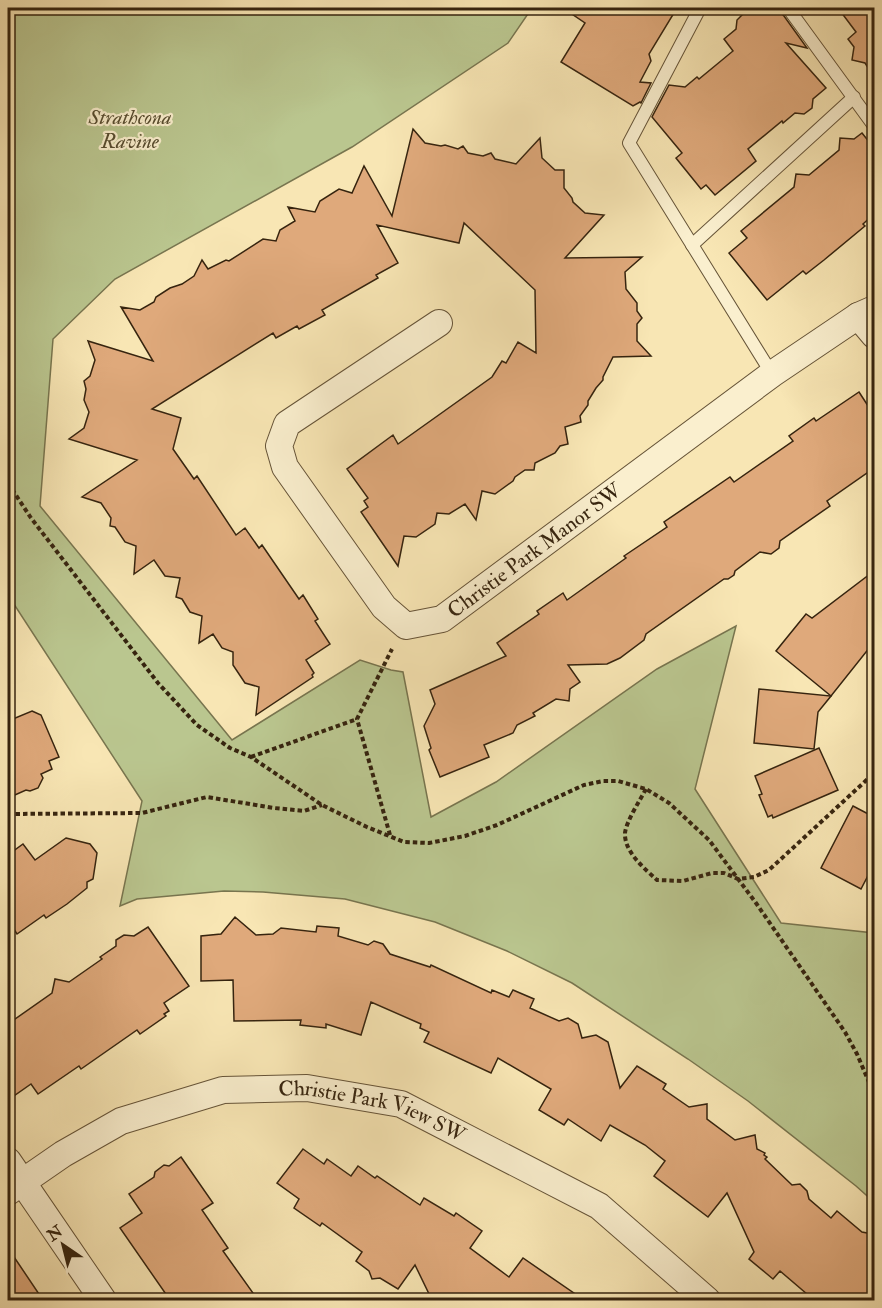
<svg xmlns="http://www.w3.org/2000/svg" width="882" height="1308" viewBox="0 0 882 1308" font-family="'IM FELL Double Pica',serif">
<style>
.green{fill:#bac68f;stroke:#78754f;stroke-width:1.5}
.building{fill:#dfa97b;stroke:#36240f;stroke-width:1.5}
.lines{fill:none;stroke-linecap:round;stroke-linejoin:round}
.service-casing{stroke:#665438;stroke-width:14}
.minor-casing{stroke:#665438;stroke-width:28}
.path{stroke:#36240f;stroke-width:4;stroke-dasharray:4.5 3;stroke-linecap:butt}
.service{stroke:#faefce;stroke-width:12}
.minor{stroke:#faefce;stroke-width:26}
.labels{text-anchor:middle;stroke-width:4.5;stroke-linejoin:round;paint-order:stroke}
.park-label{font-size:21px;font-style:italic;fill:#574c2f;stroke:#faefce}
.street-label{font-size:21px;fill:#36240f;stroke:#faefce}
</style>
<rect width="100%" height="100%" fill="#f8e6b4"/>
<filter id="stains"><feTurbulence type="fractalNoise" baseFrequency=".00333" numOctaves="4"/><feColorMatrix values="0 0 0 0 .2 0 0 0 0 .09 0 0 0 0 .02 0 0 0 .5 -.17"/></filter>
<radialGradient id="worn" r=".72"><stop offset=".6" stop-color="#630" stop-opacity="0"/><stop offset="1" stop-color="#630" stop-opacity=".3"/></radialGradient>
<path class="green" d="M8,8H532L508,43L352,147L115,279L53,339L40,506L232,740L360,660L391,670L403,672L431,817L496,782L657,669L736,626L695,789L781,923L874,933V1202L856,1186L748,1101L688,1059L572,983L507,951L435,922L345,899L263,892L224,891L137,899L120,906L142,801L8,595Z"/>
<g class="building">
<path d="M563,8H677L649,54L651,61L640,82L651,83L641,103L640,102L633,106L561,62L585,23Z"/>
<path d="M762,8H776L784,16L807,48L786,43L826,88L813,99L812,108L804,114L795,113L783,123L782,121L748,149L756,161L715,195L706,185L701,189L676,158L682,153L652,117L669,85L685,87L697,77L699,79L733,51L724,39L736,29L737,20L744,13L753,14Z"/>
<path d="M838,8H874V77L865,63L852,60L854,47L848,39L856,32Z"/>
<path d="M413,129L425,143L441,146L445,145L458,149L463,146L468,153L483,156L491,153L495,159L516,164L540,138L542,158L555,170H564V188L572,198L573,202L585,213L604,215L565,258L642,257L625,272L626,289L637,303V311L642,318L637,324V341L651,356L613,357L603,377V380L596,388L588,401V405L580,416L581,422L565,427L568,444L560,446L555,453L535,463L534,470H525L515,477L513,481L495,494L482,491L476,520L465,504L449,514L437,513L435,524L416,537L404,536L398,566L361,512L368,507L364,501L368,498L347,469L393,435L398,444L492,377L502,361L506,363L518,342L536,353L535,290L464,223L459,243L377,225L398,263L376,275L378,278L322,310L325,315L299,329L297,326L276,338L273,333L152,409L181,418L173,449L194,479L197,476L236,535L245,528L259,548L262,545L299,599L303,595L318,619L315,621L330,644L306,660L314,673L312,675L313,677L256,715L259,687L245,683L233,665V652L222,648L213,634L199,643L202,616L190,612L182,599L176,597L180,578L165,576L154,560L134,574L136,546L125,542L115,527L110,526L111,518L101,503L82,497L137,460L69,439L84,428L89,412L84,400L86,389L84,381L90,376L95,360L88,341L153,361L121,307L140,310L154,302L156,297L170,288L182,284L194,276L202,260L208,269L226,260L229,261L263,239L276,241L280,230L295,221L288,207L315,212L320,201L339,189L352,193L364,166L392,216Z"/>
<path d="M862,133L874,148V214L863,224L865,226L824,260L806,274L803,271L767,300L729,253L747,238L741,231L794,187L796,174L809,175L839,150L840,138L854,139Z"/>
<path d="M859,392L874,415V468L827,501L830,506L780,541L779,548L771,554L760,552L735,571L734,575L728,579H724L646,634L644,640L620,658L607,664L568,665L580,682L570,689L569,701L556,699L533,713L535,716L517,725L513,733L484,745L489,757L440,777L429,750L431,748L424,726L435,704L430,690L506,656L497,643L539,614L537,611L563,593L567,600L626,558L624,556L667,527L664,522L730,477L734,482L793,441L789,436L814,418L816,421Z"/>
<path d="M874,571V642L831,696L776,651L806,614L812,618Z"/>
<path d="M759,689L831,696L818,712L814,749L754,743Z"/>
<path d="M32,711L41,715L59,757L49,761L52,769L41,774L43,778L38,788L30,791L26,790L8,798V721Z"/>
<path d="M819,748L838,790L773,818L772,815L768,817L759,795L762,794L755,776Z"/>
<path d="M853,806L874,817V864L861,889L821,868Z"/>
<path d="M66,838L90,844L97,853L93,879L87,882V888L67,904L46,918L44,915L17,934L8,920V855L23,844L35,860Z"/>
<path d="M235,917L256,935L273,934L281,928L316,932L317,926L339,928L338,936L368,945L374,941L383,944L390,954L430,967L431,965L491,993L492,990L509,997L513,990L534,999L530,1008L559,1021L568,1018L578,1024L582,1038L596,1035L608,1042L620,1088L637,1066L666,1084L663,1089L689,1107L707,1104V1119L735,1140L755,1135L757,1149L765,1153L764,1155L767,1157L765,1159L792,1185L800,1184L807,1191L809,1199L831,1218L837,1211L862,1232L867,1233L874,1239V1300H814L780,1271L773,1279L749,1259L754,1252L727,1193L708,1217L654,1176L665,1161L645,1145L610,1125L601,1141L568,1119L564,1125L539,1110L551,1089L498,1058L491,1073L424,1042L429,1032L420,1028L421,1024L371,1002L361,1035L326,1024V1028L300,1025L301,1020L234,1021L233,980L201,981V936L221,934Z"/>
<path d="M148,927L189,986L164,1003L169,1011L164,1014L166,1016L140,1034L137,1030L81,1069L79,1066L38,1094L31,1084L8,1100V1024L52,993L55,979L69,982L102,959L100,957L116,946V940L124,935L134,936Z"/>
<path d="M303,1149L324,1164L327,1159L351,1176L358,1166L375,1178L377,1176L420,1205L424,1198L454,1216L456,1213L482,1231L470,1248L509,1277L523,1258L584,1300H432L415,1265L398,1289L380,1278L372,1279L369,1271L356,1261L362,1252L322,1223L320,1226L294,1208L299,1199L277,1183Z"/>
<path d="M181,1157L213,1203L202,1210L228,1248L223,1251L258,1300H201L198,1296L191,1300H170L120,1228L142,1213L129,1194L154,1177L155,1172L164,1165L169,1166Z"/>
<path d="M8,1248L43,1300H8Z"/>
</g>
<g class="lines">
<g class="service-casing">
<g id="service">
<path d="M700,8L629,143L772,374"/>
<path d="M788,8L874,126"/>
<path d="M692,245L854,97"/>
</g>
</g>
<g class="minor-casing">
<g id="minor">
<path d="M858,316L874,335"/>
<path id="s1" d="M439,323L287,424L279,446L285,467L384,607L406,626L442,619L772,374L858,316L874,309"/>
<path d="M8,1161L103,1300"/>
<path id="s2" d="M8,1192L63,1154L121,1121L223,1090L307,1088L401,1104L599,1206L707,1300"/>
</g>
</g>
<g class="path">
<path d="M8,483L31,518L158,683L197,725L230,748L251,757L322,805L367,827L404,842L429,843L465,836L497,825L584,785L603,781H618L646,789L669,803L709,840L756,903L845,1032L857,1054L874,1094"/>
<path d="M251,757L357,719"/>
<path d="M646,789C640,800 626,822 625,833C624,852 645,869 657,880L683,881L712,873H724L738,879L754,877L769,870L872,775L874,770"/>
<path d="M8,814L142,813L207,797L274,808L304,811L322,805"/>
<path d="M390,835L357,719L392,649"/>
</g>
<use href="#service" class="service"/>
<use href="#minor" class="minor"/>
</g>
<g class="labels">
<g class="park-label">
<text x="130" y="124">Strathcona<tspan x="130" dy="24">Ravine</tspan></text>
</g>
<g class="street-label">
<text dy="7" stroke="none"><textPath href="#s1" startOffset="580">Christie Park Manor SW</textPath></text>
<text dy="7" stroke="none"><textPath href="#s2" startOffset="393">Christie Park View SW</textPath></text>
</g>
</g>
<rect width="882" height="1308" fill="none" stroke="#f8e6b4" stroke-width="30"/>
<rect x="9" y="9" width="864" height="1290" fill="none" stroke="#36240f" stroke-width="3"/>
<rect x="15" y="15" width="852" height="1278" fill="none" stroke="#36240f" stroke-width="1.5"/>
<g transform="translate(63 1245) rotate(325)" stroke="#faefce" stroke-width="4.5" paint-order="stroke">
<path d="M0-4.5L10 22L0 15L-10 22Z" fill="#36240f"/>
<text y="-9" font-size="16" font-weight="bold" text-anchor="middle" fill="#36240f">N</text>
</g>
<rect width="100%" height="100%" filter="url(#stains)"/>
<rect width="100%" height="100%" fill="url(#worn)"/>
</svg>
